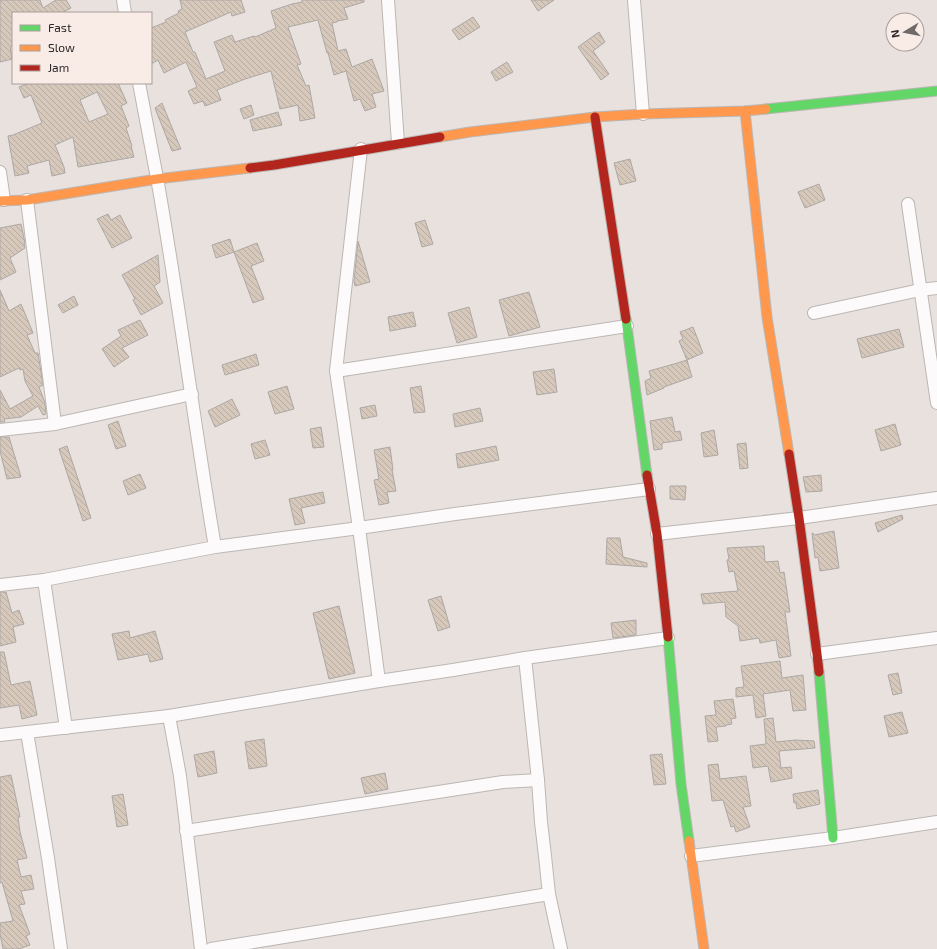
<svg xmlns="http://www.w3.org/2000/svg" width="937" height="949" viewBox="0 0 937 949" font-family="'Exo 2',sans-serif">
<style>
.building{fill:url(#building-back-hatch);stroke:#ada8a5;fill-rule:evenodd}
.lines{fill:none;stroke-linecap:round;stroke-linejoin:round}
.street-casing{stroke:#bcb7b4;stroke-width:14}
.fast-casing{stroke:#bcb7b4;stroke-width:11}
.slow-casing{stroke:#bcb7b4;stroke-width:11}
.jam-casing{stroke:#bcb7b4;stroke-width:11}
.street{stroke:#fcfafa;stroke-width:12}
.fast{stroke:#63d668;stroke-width:9}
.slow{stroke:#ff974d;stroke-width:9}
.jam{stroke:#b3261e;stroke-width:9}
</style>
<defs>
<pattern id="building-back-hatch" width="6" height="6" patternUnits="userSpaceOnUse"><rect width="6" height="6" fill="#d6c8bb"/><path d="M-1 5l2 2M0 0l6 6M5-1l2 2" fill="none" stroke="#b8aca1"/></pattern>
</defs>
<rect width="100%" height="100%" fill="#e8e1de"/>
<g class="building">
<path d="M0,0H40L43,8L56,0H66L71,8L61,13H13V45L10,47L12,59L0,62Z"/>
<path d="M180,0H241L245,12L232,16L231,12L185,32L193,52H195L206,79L225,71L214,42L232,35L235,42L254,36L255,37L276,28L271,11L292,4L302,2V0H364V2L344,8L348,19L337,21V22L332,23L338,51L346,49L352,67L372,59L384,91L372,94L376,107L365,111L360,99L354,101L346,71L334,75L328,53H327L318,20L288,27L301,64L297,65L306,86L309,85L315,118L300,121L298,105L280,109L271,71L245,79L217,90L221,100L205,106L203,101L194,104L188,91L197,87L186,62L164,73L158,60L151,64V28L166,22L165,20L179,13L178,11L182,9Z"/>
<path d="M531,0H554L538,11Z"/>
<path d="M473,17L480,27L459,40L452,30Z"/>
<path d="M599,32L605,42L593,51L609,74L601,80L578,47Z"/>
<path d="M507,62L513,72L496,81L491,72Z"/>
<path d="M29,83H118L127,103L121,106L129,126L126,128L132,146H131L134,157L78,167L73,137L55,145L64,167L65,173L52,176L49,160L27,166L29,173L15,176L8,136L13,135L42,123L31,95L24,98L19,87ZM97,92L108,114L89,122L80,100Z"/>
<path d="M162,103L175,135L181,149L172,151L155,108Z"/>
<path d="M251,105L254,115L244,119L240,109Z"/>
<path d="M278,112L282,125L253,131L250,120Z"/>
<path d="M630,159L636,181L620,185L614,163Z"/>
<path d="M819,184L825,200L805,208L798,192Z"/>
<path d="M108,214L111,220L120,215L132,238L112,248L97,219Z"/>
<path d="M425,220L433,244L422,247L415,223Z"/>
<path d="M21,224L25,243H24L25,248L10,258L16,272L0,280V228Z"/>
<path d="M230,239L234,252L216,258L212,245Z"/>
<path d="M358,241L370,282L355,286L354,281Z"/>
<path d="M257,243L264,261L251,266L264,299L253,303L234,252Z"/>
<path d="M158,255L160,282L154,286L163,303L141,315L133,300L135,299L122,275Z"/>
<path d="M0,290L9,311L21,304L33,333L27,335L35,353H38L43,385L39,387L45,403L46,414L43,415L38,406L21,417L4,419L5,422H0V390L10,409L33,396L25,381L23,369L20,370L19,368L0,377Z"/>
<path d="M529,292L540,327L509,336L499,300Z"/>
<path d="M74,296L78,305L63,313L58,305Z"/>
<path d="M469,307L477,337L457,343L448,313Z"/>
<path d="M413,312L416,326L390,331L388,317Z"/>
<path d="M140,320L148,335L122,348L129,357L114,367L102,349L121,336L118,330Z"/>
<path d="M693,327L703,353L687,360L679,341L683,339L680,332Z"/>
<path d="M899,329L904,347L862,358L857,339Z"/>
<path d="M256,354L259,365L225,375L222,365Z"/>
<path d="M687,360L692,377L664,387V388L647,395L645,381L651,378L649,371L674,364Z"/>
<path d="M554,369L557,392L537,395L533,372Z"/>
<path d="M287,386L294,409L275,414L268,392Z"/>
<path d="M421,386L425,412L414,413L410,388Z"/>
<path d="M232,399L240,415L215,427L208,411Z"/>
<path d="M375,405L377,416L362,419L360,408Z"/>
<path d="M480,408L483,421L455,427L453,414Z"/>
<path d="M672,417L675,432L680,431L682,440L662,443V449L654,450L650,421Z"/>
<path d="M118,421L126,446L116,449L108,425Z"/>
<path d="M895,424L901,445L881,451L875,430Z"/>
<path d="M321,427L324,447L313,448L310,429Z"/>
<path d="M714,430L718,455L704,457L701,433Z"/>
<path d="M0,437H9L21,477L7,479L0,451Z"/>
<path d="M265,440L270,455L255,459L251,444Z"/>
<path d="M746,443L748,468L740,469L737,444Z"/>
<path d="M67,446L91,518L83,521L59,449Z"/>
<path d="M496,446L499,460L458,468L456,454Z"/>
<path d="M390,447L393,470H392L396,491L387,492L389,503L379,505L374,480L379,479L374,450Z"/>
<path d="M140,474L146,488L128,495L123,481Z"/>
<path d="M821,475L822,491L806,492L803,477Z"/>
<path d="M670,486H686L685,500L670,499Z"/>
<path d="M323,492L325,503L301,508L305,523L295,525L289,499Z"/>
<path d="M902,515L903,519L878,532L875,523Z"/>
<path d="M834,531L839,568L820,571L818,557L815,558L812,533H813L814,535Z"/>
<path d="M607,538H620L623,557L647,563V567L606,564Z"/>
<path d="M764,546L765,562L778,561L780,573L784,572L790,612H785L791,656L779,658L776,640L760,643L759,638L740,641L738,626L726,617L725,602L703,604L701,594L738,591L734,571L729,572L727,560L729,559L727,548Z"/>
<path d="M0,592H6L12,613L19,610L24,624L13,627L16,642L0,646Z"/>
<path d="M441,596L450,627L438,631L428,600Z"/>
<path d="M339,606L355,673L329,679L313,613Z"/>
<path d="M636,620V635L613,638L611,623Z"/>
<path d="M129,631L130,638L155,631L163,659L150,662L148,654L118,660L112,634Z"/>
<path d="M0,652H4L11,685L30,681L37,715L22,719L19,705L0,708Z"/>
<path d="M780,661L782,678L803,675L806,710L793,711L790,690L763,694L766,716L756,718L753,695L736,697V688L744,687L741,666Z"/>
<path d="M898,673L902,693L893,695L888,675Z"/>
<path d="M733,699L736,718L731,719L732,724L726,725V726L716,727L718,741L708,742L705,716L716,715L714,701Z"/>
<path d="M902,712L908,733L889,737L884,716Z"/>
<path d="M773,718L776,742L796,740L814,741L815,748L779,751L781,768L791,767L792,778L771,782L768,766L753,768L750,746L766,744L764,719Z"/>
<path d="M264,739L267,766L249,769L245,742Z"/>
<path d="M214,751L217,773L198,777L194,755Z"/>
<path d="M662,754L666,784L654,785L650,755Z"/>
<path d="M718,764L720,779L746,776L751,806L743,807L750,827L736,832L734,826L731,827L723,800L712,801L708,765Z"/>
<path d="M385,773L388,789L365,794L361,778Z"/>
<path d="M11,775L20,817H18L20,832L27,858L17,860L21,877L31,875L34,889L21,891L25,904L19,905L30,934L26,936L30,945L19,949H3L0,934V923L13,921L2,882L0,883V777Z"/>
<path d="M818,790L820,804L797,809L796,803H794L793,794Z"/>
<path d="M123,794L128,825L117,827L112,796Z"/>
</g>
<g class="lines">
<g class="street-casing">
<g id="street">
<path d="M123,0L125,13"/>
<path d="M388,0L398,143"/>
<path d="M634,0L643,114"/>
<path d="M139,83C145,115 151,146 157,178C179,301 194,424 215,547"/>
<path d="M361,149L336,371L359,528L379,681"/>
<path d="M0,172L4,200"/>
<path d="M27,200L55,424"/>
<path d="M908,204L937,403"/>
<path d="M814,313L920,290L937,288"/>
<path d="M336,371L627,326"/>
<path d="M0,430L55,424L192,394"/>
<path d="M657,534L799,518L937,498"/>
<path d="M44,580L66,728"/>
<path d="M0,585L44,580L215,547L359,528L455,514L649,489"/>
<path d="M817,654L937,638"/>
<path d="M525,658L538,780L541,822L545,856L549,894L561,949"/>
<path d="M169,716L180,776L201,949"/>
<path d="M27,732L48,858L61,949"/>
<path d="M0,735L169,716L379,681L453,670L525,658L668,638"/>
<path d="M186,831L503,782L538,780"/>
<path d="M691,856L833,838L937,822"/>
<path d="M211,949L549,894"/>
</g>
</g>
<g class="fast-casing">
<g id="fast">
<path d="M766,109L937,91"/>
<path d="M626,319L647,475"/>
<path d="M668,637L681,784L689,841"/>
<path d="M819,672L833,838"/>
</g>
</g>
<g class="slow-casing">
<g id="slow">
<path d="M745,111L767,317L789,454"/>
<path d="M440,137L470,132L595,117L643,114L745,111L766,109"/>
<path d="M0,201L27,200L157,179L250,168"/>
<path d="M689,841L704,949"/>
</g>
</g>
<g class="jam-casing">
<g id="jam">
<path d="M595,117L626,319"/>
<path d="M250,168L274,165L440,137"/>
<path d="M789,454L799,518L817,654L819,672"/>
<path d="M647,475L657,534L668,637"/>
</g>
</g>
<use href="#street" class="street"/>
<use href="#fast" class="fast"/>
<use href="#slow" class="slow"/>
<use href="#jam" class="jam"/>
</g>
<rect x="12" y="12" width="140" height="72" fill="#f9ece7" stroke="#a89e9b"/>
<rect x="20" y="25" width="20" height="6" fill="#63d668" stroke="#a89e9b"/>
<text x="48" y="32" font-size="12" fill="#2e2928">Fast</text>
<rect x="20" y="45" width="20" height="6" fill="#ff974d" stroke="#a89e9b"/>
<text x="48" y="52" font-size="12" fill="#2e2928">Slow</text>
<rect x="20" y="65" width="20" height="6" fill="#b3261e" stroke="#a89e9b"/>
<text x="48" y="72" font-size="12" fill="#2e2928">Jam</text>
<g transform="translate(905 32) rotate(260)"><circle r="19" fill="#f9ece7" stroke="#a89e9b"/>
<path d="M0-3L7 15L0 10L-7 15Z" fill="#6f6968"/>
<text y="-6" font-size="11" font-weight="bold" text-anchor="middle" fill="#2e2928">N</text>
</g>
</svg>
